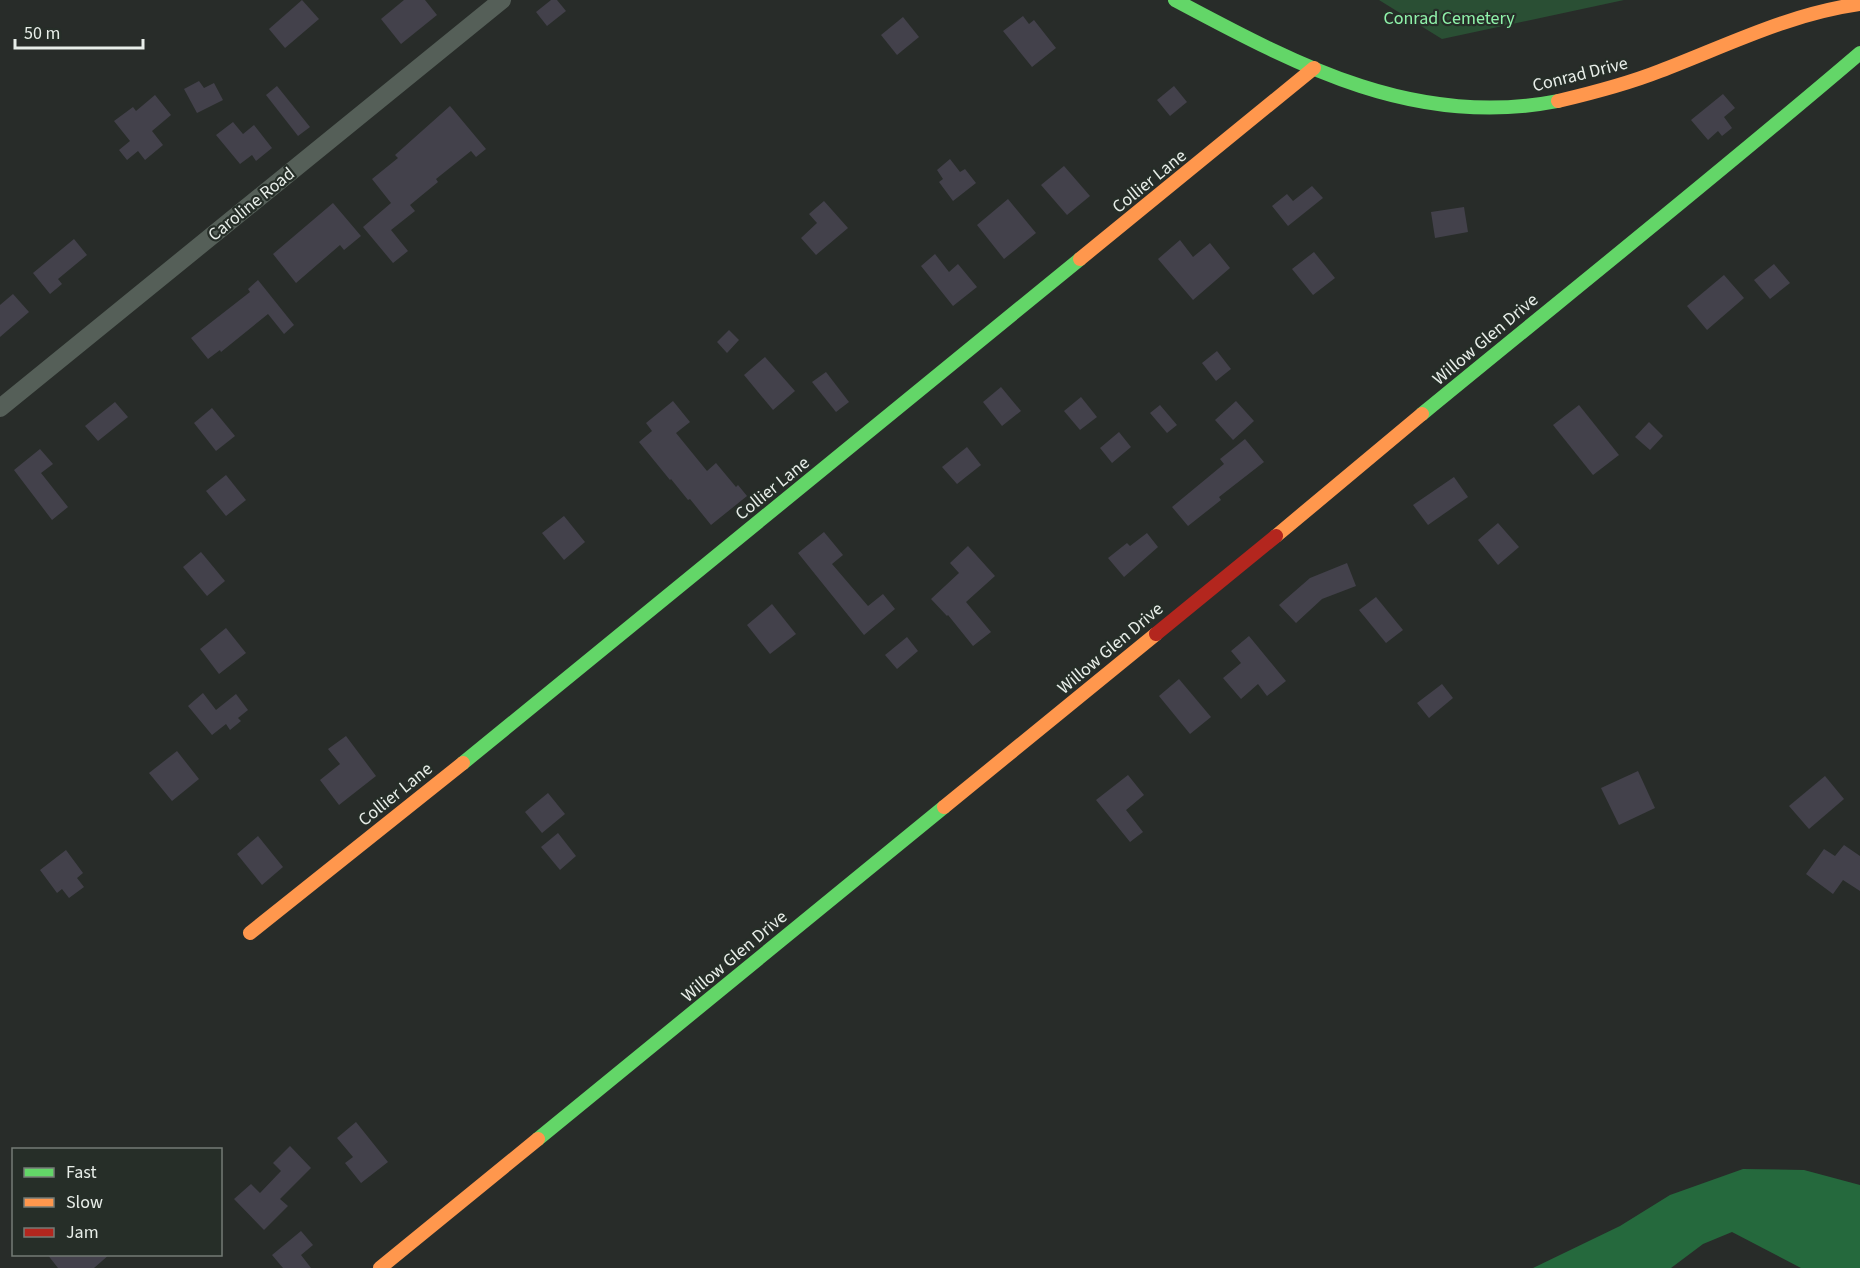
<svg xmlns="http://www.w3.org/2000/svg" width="1860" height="1268" viewBox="0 0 1860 1268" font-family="'Source Sans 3',sans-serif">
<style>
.green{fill:#2a4f34}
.water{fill:#25693d}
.building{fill:#43414b}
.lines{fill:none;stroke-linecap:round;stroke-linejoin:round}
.street{stroke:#555f58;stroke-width:18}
.fast{stroke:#63d668;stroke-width:14}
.slow{stroke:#ff974d;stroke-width:14}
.jam{stroke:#b3261e;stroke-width:14}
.labels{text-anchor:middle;stroke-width:4.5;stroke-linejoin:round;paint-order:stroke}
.park-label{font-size:18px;fill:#90f3ab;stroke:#262e28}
.street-label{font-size:18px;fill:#e8eee9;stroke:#262e28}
</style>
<rect width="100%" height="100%" fill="#282c29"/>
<path class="green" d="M1379,0H1624L1442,39Z"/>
<path class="water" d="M1743,1169L1804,1170L1860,1185V1268H1801L1732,1232L1703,1244L1671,1268H1533L1620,1226L1670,1195Z"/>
<g class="building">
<path d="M302,0L319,19L285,48L269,29Z"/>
<path d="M404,0H425L437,15L401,44L381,19Z"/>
<path d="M551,0H557L566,11L547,26L536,12Z"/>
<path d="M1023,16L1029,24L1034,20L1056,48L1032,67L1003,31Z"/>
<path d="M903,17L919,37L897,55L881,35Z"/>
<path d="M199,81L204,88L214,83L223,100L197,113L184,89Z"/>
<path d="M277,86L310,127L298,136L266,95Z"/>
<path d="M1174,86L1187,102L1170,116L1157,100Z"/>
<path d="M1723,94L1735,108L1724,117L1732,128L1722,136L1718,131L1708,140L1691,120Z"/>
<path d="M155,95L171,115L152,131L163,145L145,160L138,151L127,160L119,150L130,141L114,121L133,107L136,111Z"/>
<path d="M450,106L486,149L476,157L471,151L436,179L438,182L410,205L415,211L391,230L408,251L393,263L363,227L391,203L372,179L398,158L395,155Z"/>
<path d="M233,122L243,134L254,125L272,148L256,161L252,155L240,164L216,135Z"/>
<path d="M950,159L960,172L965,169L976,183L953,201L939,182L943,179L937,170Z"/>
<path d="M1064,166L1090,196L1067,215L1041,185Z"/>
<path d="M1312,186L1323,198L1288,226L1272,206L1287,194L1293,201Z"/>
<path d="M1008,199L1036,233L1004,259L977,225Z"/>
<path d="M824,201L848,228L816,255L801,238L817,223L809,214Z"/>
<path d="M333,203L361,236L344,250L340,245L296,283L273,254Z"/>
<path d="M1464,207L1468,232L1435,238L1431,212Z"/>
<path d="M74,239L87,255L58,279L62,284L50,294L33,273Z"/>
<path d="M1180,240L1193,257L1210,243L1230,268L1193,300L1158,259Z"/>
<path d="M1314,252L1335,278L1313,295L1292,269Z"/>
<path d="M935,254L949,272L958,264L977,287L953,306L921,266Z"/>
<path d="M1774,264L1790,283L1770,299L1754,280Z"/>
<path d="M1724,275L1744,298L1707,330L1687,306Z"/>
<path d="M258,280L294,325L284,334L268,314L221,352L220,350L208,359L191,338L250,292L248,289Z"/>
<path d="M13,294L29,312L0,337V305Z"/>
<path d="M729,330L739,340L727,353L717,342Z"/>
<path d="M1217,351L1231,369L1216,381L1202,363Z"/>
<path d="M765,357L795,391L773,410L744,375Z"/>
<path d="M826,372L849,402L836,412L812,382Z"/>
<path d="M1001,387L1021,411L1002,426L983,402Z"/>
<path d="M1081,397L1097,417L1080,430L1064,411Z"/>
<path d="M673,401L690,422L676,433L707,471L716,463L736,487L738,485L747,496L711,525L690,499L688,500L671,479L670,480L639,442L652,431L646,423Z"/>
<path d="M1236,401L1254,421L1233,440L1215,420Z"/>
<path d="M115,402L128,417L98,441L85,426Z"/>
<path d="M1160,405L1177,425L1167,433L1150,413Z"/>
<path d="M1579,405L1619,455L1593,475L1553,425Z"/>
<path d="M212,408L235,436L216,451L194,423Z"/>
<path d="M1649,422L1663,436L1650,450L1635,437Z"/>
<path d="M1119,432L1131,447L1112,463L1100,448Z"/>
<path d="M1245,439L1264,462L1219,497L1221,500L1188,526L1172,507L1224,464L1220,459Z"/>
<path d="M967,447L981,465L957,484L942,467Z"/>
<path d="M40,449L53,464L41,473L68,507L52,520L14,470Z"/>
<path d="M226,475L246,500L226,516L206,491Z"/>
<path d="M1454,477L1468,497L1428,525L1413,505Z"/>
<path d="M564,516L585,542L564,560L542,533Z"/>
<path d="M1498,523L1519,547L1498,565L1478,540Z"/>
<path d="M824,532L843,555L832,564L868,606L883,594L895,609L864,635L798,553Z"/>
<path d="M1147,533L1158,547L1124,577L1108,558L1127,543L1130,546Z"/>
<path d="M968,546L995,576L966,602L991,632L973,646L948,615L947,616L931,599L959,573L950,563Z"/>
<path d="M201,552L225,581L207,596L183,567Z"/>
<path d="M1347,563L1356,586L1322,599L1296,623L1279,605L1310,578Z"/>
<path d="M1376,597L1403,630L1386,643L1359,610Z"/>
<path d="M772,604L796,634L770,654L747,625Z"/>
<path d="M226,628L246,653L219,674L200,649Z"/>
<path d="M1249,636L1286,681L1267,696L1258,684L1241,699L1223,678L1241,663L1231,651Z"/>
<path d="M907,637L918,651L897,669L885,655Z"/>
<path d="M1179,679L1211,717L1190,734L1159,696Z"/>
<path d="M1442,684L1453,698L1429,718L1417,703Z"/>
<path d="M203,693L216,710L236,694L248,710L238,718L241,721L230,730L226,724L212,735L188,706Z"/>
<path d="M346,736L376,776L339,805L320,780L340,764L328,749Z"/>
<path d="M177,751L199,779L172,801L149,773Z"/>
<path d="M1638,771L1655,808L1619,825L1601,788Z"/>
<path d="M1128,775L1144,795L1126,810L1143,832L1130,842L1096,800Z"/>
<path d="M1825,776L1844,799L1809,829L1789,806Z"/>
<path d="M548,793L565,814L542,833L525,812Z"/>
<path d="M558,833L576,856L560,870L541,847Z"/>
<path d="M258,836L283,867L262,885L237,854Z"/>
<path d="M1844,845L1860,856V891L1843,880L1833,894L1806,874L1824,849L1835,856Z"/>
<path d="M66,850L83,873L77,878L84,887L69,898L62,889L57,893L40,870Z"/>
<path d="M356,1122L388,1162L361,1183L345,1163L353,1157L337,1138Z"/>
<path d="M290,1146L311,1168L280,1199L288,1206L264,1230L234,1199L251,1184L260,1193L281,1171L273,1163Z"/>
<path d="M301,1231L313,1245L301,1255L311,1268H283L272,1255Z"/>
<path d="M47,1254H110L94,1268H58Z"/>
</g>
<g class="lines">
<path class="street" d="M0,408L502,0"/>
<g class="fast">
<path d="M1175,0C1297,65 1415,129 1558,101"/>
<path d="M1422,414C1568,294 1716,176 1860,53"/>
<path d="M463,763L1080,259"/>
<path d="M538,1139L944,807"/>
</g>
<g class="slow">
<path d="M1558,101C1592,93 1627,84 1660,71C1726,46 1788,14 1860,4"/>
<path d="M1080,259L1314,68"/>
<path d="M1276,536L1422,414"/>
<path d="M944,807L1156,634"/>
<path d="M250,933L463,763"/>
<path d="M380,1268L538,1139"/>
</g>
<path class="jam" d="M1156,634L1276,536"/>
</g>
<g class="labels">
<g class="park-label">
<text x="1449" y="24">Conrad Cemetery</text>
</g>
<g class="street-label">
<text transform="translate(1580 74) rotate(-14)" y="6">Conrad Drive</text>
<text transform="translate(1149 181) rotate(-39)" y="6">Collier Lane</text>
<text transform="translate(251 204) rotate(-39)" y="6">Caroline Road</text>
<text transform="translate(1485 339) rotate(-40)" y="6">Willow Glen Drive</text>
<text transform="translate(772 488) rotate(-39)" y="6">Collier Lane</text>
<text transform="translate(1110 648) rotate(-40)" y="6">Willow Glen Drive</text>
<text transform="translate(395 794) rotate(-39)" y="6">Collier Lane</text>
<text transform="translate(734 956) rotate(-40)" y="6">Willow Glen Drive</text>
</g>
</g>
<rect x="12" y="1148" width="210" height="108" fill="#262e28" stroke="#747b75" stroke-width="1.5"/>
<rect x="24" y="1168" width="30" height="9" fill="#63d668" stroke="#747b75" stroke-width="1.5"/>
<text x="66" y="1178" font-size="18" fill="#e8eee9">Fast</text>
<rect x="24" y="1198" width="30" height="9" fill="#ff974d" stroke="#747b75" stroke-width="1.5"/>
<text x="66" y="1208" font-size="18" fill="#e8eee9">Slow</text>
<rect x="24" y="1228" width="30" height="9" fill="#b3261e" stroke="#747b75" stroke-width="1.5"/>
<text x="66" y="1238" font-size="18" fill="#e8eee9">Jam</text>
<path d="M15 39v9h128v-9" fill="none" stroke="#e8eee9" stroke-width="3"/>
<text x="24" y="39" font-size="18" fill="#e8eee9" stroke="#262e28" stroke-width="4.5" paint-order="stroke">50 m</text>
</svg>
